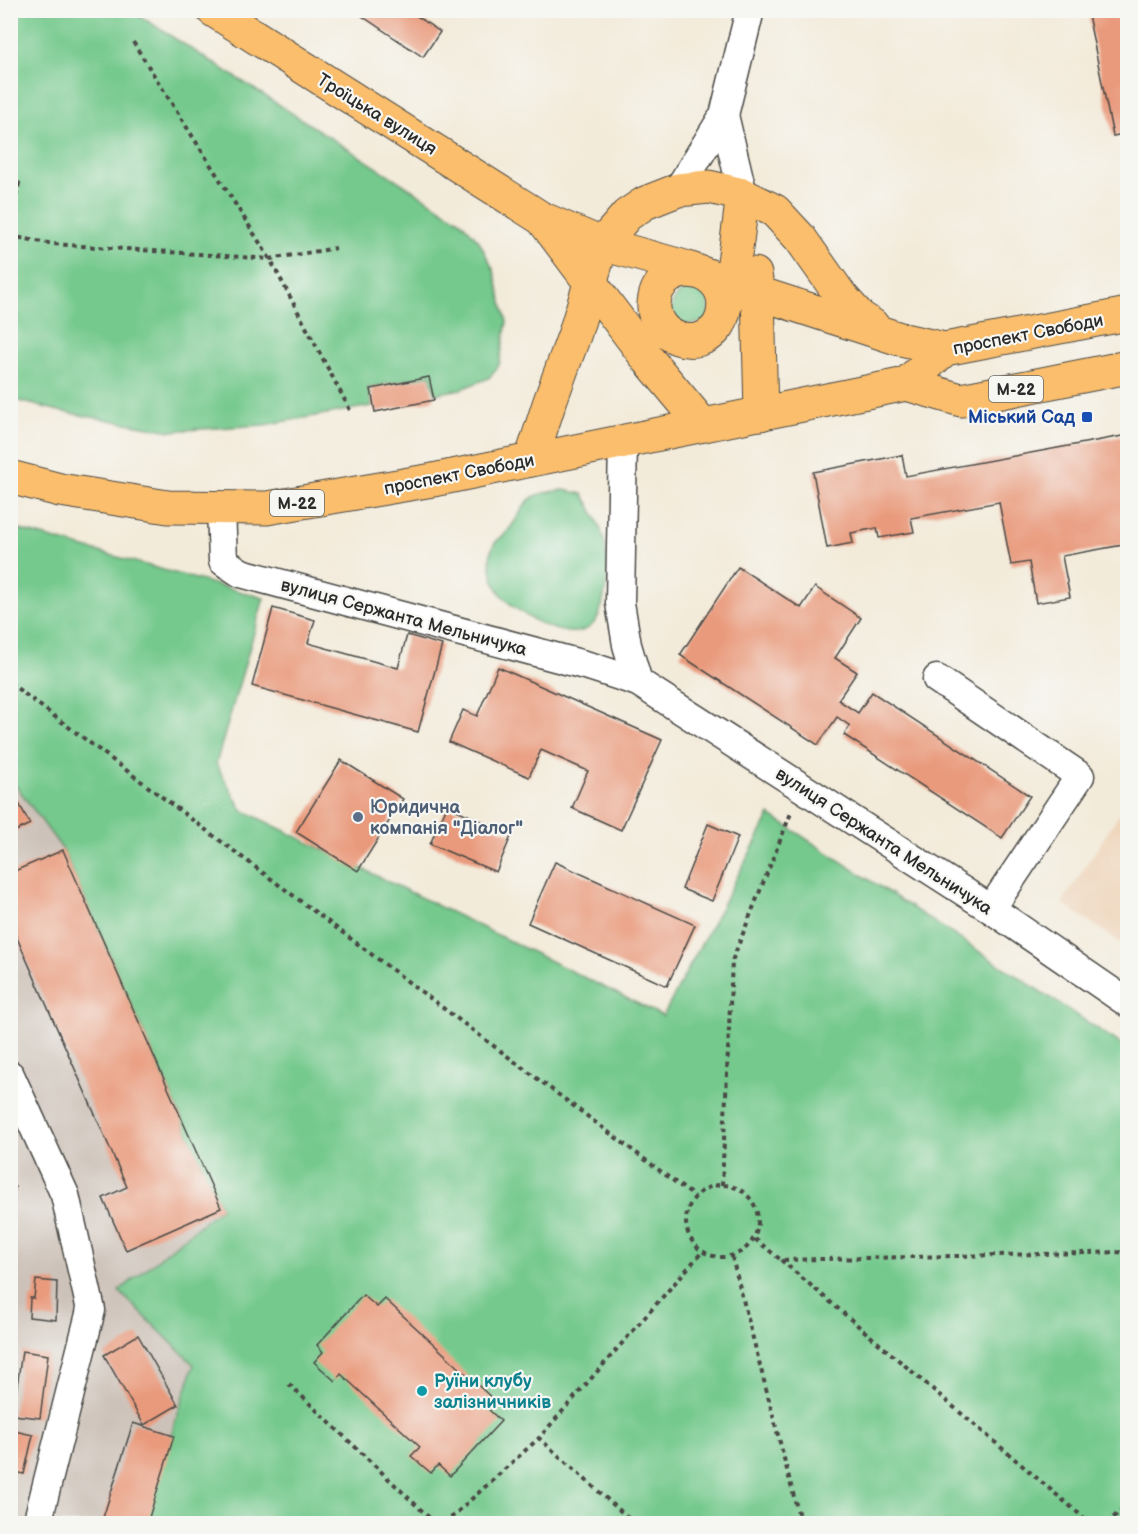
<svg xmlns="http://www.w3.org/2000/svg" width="1138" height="1534" viewBox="0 0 1138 1534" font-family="'Balsamiq Sans',sans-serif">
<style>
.built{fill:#efd6bc}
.industrial{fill:#cdc2b9}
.green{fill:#74c98d;stroke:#507a5c;stroke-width:1.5}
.building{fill:#e99a7b}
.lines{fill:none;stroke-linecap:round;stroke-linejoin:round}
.minor-casing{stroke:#494845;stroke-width:31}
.major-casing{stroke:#494845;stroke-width:35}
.highway-casing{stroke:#494845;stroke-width:35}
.path{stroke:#494845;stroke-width:4;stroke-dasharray:4.5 4.5;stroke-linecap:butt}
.minor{stroke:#fff;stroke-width:28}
.major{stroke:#fabe6d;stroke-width:33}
.highway{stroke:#fabe6d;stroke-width:33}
.transit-dot{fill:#1a4fb4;stroke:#f6f6f2;stroke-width:2}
.service-dot{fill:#5c6f8a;stroke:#f6f6f2;stroke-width:2}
.culture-dot{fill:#0f9aa8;stroke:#f6f6f2;stroke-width:2}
.labels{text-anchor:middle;stroke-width:4.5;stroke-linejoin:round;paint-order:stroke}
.shield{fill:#f6f6f2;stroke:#686867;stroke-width:1.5}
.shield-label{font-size:16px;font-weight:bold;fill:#2b2b2b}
.street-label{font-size:18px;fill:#2b2b2b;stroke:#f6f6f2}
.transit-label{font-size:18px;font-weight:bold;fill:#164399;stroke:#f6f6f2;text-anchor:end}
.service-label{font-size:18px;font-weight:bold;fill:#4e5e75;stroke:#f6f6f2;text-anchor:start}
.culture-label{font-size:18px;font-weight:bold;fill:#0d838f;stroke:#f6f6f2;text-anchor:start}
</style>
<rect width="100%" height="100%" fill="#f6f6f2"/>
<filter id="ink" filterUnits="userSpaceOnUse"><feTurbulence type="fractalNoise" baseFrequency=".0167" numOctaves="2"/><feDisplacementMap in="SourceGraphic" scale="12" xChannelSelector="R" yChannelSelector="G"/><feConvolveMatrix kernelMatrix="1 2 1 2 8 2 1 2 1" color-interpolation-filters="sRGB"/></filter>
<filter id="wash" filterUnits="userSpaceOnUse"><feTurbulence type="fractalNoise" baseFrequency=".008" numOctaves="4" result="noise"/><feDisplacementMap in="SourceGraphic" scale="24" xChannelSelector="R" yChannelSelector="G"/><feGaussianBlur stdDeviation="1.35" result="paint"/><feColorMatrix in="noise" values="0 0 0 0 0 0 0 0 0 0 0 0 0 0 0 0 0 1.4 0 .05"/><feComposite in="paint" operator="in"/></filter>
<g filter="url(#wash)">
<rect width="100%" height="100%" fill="#f3ebda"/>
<path class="built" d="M1127,802L1128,947H1127L1062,903Z"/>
<path class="industrial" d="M10,779L63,850L221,1208L120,1291L194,1365L142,1523H11Z"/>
<g class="green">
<path d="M11,10L132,11L461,221L479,241L494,271L507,322L499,365L489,378L461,389L435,394L430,375L368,388L372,406L264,425L171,431L63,412L11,399Z"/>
<path d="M689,289L704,292L709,299L708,322L679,325L671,312C672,299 677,293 689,289Z"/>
<path d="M564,490L583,494C601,523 611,550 606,585C604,598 601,619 590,627C566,645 512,612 499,591C492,580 487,558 493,546C495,541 502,537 506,533C530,505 518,494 564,490Z"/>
<path d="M10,527L264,598L216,764L242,810L663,1016L770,815L1127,1048V1523H142L194,1365L119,1291L221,1208L63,850L11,779Z"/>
</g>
<g id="blocks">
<g class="building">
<path d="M353,10H408L440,32L423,57Z"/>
<path d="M1087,10H1128V133L1113,136Z"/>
<path d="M429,377L434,400L375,412L371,389Z"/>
<path d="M1128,435V544L1062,556L1070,597L1036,603L1029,562L1011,565L999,502L911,518L914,532L879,538L877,528L851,533L853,543L827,548L813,472L902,455L906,476Z"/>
<path d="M738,567L801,608L815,587L861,618L835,658L857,672L838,700L858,713L872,692L1030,796L1002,838L844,735L850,726L837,717L818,745L680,655Z"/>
<path d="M273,608L315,620L308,643L398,668L407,635L442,645L418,732L252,686Z"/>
<path d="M498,667L662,740L621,830L572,808L588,771L541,750L529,777L449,742L463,710L477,716Z"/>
<path d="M341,760L403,799L358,871L296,832Z"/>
<path d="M16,798L30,824L10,834V801Z"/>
<path d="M447,806L512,834L496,872L430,844Z"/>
<path d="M708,824L738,837L712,901L682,889Z"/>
<path d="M63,850L221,1208L126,1250L103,1198L127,1187L13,929L10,930V873Z"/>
<path d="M555,862L695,925L667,986L528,923Z"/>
<path d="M10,1187H15L12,1214H10Z"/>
<path d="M36,1280L57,1282L56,1320L29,1317L30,1298H34Z"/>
<path d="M363,1295L377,1307L385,1299L495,1401L488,1409L501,1421L450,1476L438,1465L431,1473L411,1456L420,1447L341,1374L335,1381L314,1362L323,1352L317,1345Z"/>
<path d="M138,1335L178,1405L144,1425L104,1355Z"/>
<path d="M22,1351L48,1355L40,1418L13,1415Z"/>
<path d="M133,1423L174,1436L147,1524H101Z"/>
<path d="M10,1430L33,1435L24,1474L10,1471Z"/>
</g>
</g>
</g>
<g filter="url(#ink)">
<use href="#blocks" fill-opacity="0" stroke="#494845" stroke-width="1.5"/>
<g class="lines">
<g class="minor-casing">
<g id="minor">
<path d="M724,115L743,195"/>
<path d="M678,190L724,115L750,10"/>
<path d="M623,441L620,603L627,645L638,682"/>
<path d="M221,508L223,561L241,573L592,667L638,682L991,909L1128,1003"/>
<path d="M937,679L1080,776L991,909"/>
<path d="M10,1075L65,1195L91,1310L37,1524"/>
</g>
</g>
<g class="major-casing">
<g id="major">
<path d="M213,10L541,218L602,244L685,267L758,293L900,339L945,349"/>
<path d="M544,221L647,358L703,425"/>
<path d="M755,274L758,293L761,414"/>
<path d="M723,313C732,264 659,255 654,303C651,337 698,355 718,326C723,319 724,308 727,300C735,266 738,230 743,195"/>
<path d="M531,460L549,404L575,333L602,244L627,215L645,203L678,190L709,187L743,195L775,211L800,238L841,296L860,317L872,325"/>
</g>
</g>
<g class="highway-casing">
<g id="highway">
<path d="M906,384L945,349L1128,314"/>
<path d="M10,477L60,490L168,507L267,508L433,480L906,384L961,400L1128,367"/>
</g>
</g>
<g class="path">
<path d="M133,42L270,259L350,410"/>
<path d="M10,182L19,183L10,229"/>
<path d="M10,236L53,244L270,259L336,248"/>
<path d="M10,683L695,1197"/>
<circle cx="722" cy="1221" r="36"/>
<path d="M722,1185L732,961L791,813"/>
<path d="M755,1239L781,1260L1128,1252"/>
<path d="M732,1257L801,1524"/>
<path d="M781,1260L1091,1524"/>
<path d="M289,1384L436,1524"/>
<path d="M444,1524L539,1438"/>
<path d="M635,1524L539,1438L702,1252"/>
<path d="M1107,1524L1128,1503"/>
</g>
<use href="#minor" class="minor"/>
<use href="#major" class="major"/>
<use href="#highway" class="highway"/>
</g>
</g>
<rect class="transit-dot" x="1081" y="411" width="12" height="12" rx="3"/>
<circle class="service-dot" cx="358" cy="817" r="6"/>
<circle class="culture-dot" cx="422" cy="1391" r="6"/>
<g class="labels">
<g class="shield">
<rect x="989" y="376" width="54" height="26" rx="4.5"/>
<rect x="270" y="490" width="54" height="26" rx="4.5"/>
</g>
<g class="shield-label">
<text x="1016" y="395">М-22</text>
<text x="297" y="509">М-22</text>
</g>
<g class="street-label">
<text transform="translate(377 114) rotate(32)" y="6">Троїцька вулиця</text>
<text transform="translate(1028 334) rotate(-11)" y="6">проспект Свободи</text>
<text transform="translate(459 474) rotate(-11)" y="6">проспект Свободи</text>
<text transform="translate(404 617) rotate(15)" y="6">вулиця Сержанта Мельничука</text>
<text transform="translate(884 841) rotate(33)" y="6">вулиця Сержанта Мельничука</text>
</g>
<g class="transit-label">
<text x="1075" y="423">Міський Сад</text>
</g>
<g class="service-label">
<text x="370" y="813">Юридична<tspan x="370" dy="21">компанія "Діалог"</tspan></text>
</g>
<g class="culture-label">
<text x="434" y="1387">Руїни клубу<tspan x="434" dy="21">залізничників</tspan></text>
</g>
</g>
<rect width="1138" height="1534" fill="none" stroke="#f6f6f2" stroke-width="36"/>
</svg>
